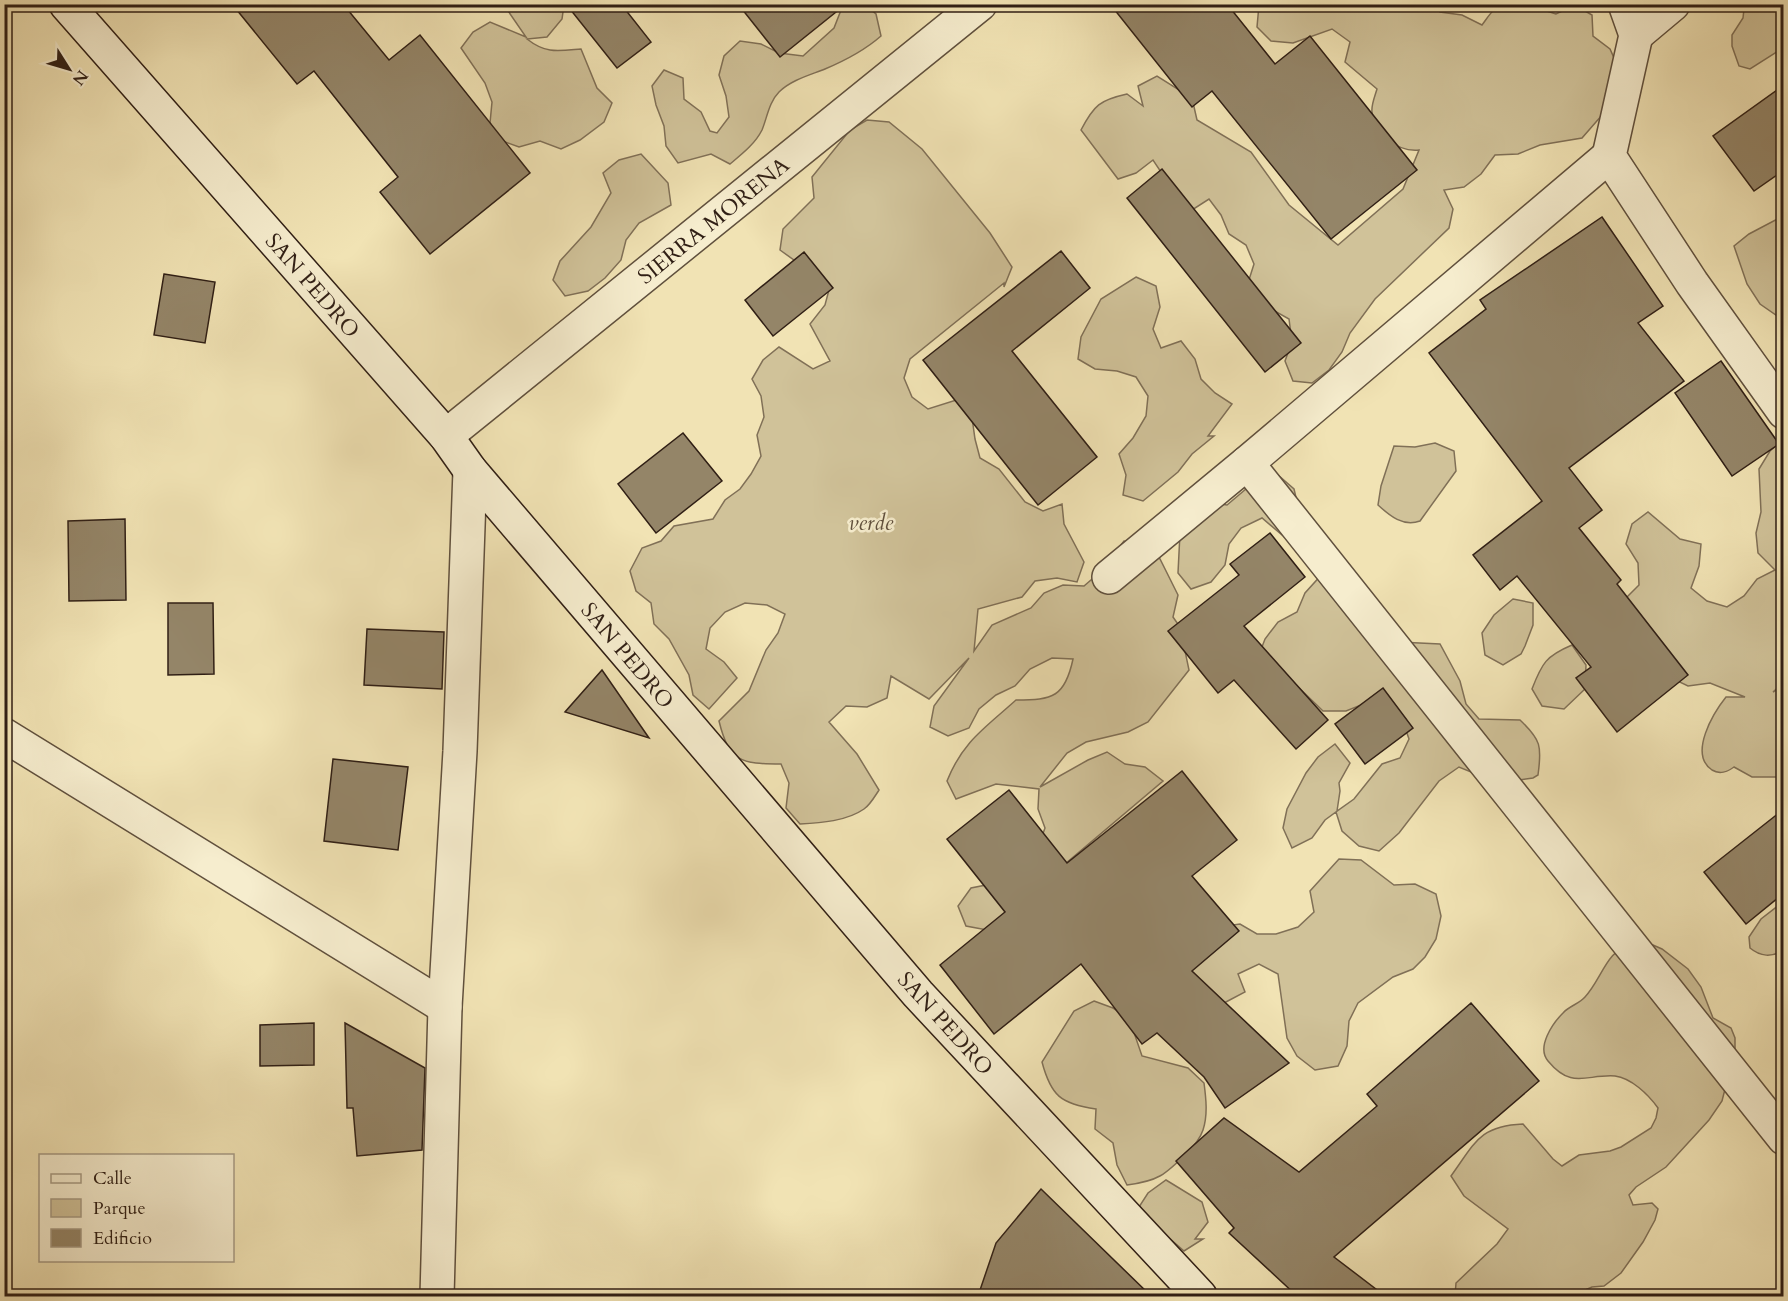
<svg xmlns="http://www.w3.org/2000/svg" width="1788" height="1301" viewBox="0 0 1788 1301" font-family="Cardo,serif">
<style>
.green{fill:#d0c299;stroke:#807057;stroke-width:1.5}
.building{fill:#948568;stroke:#301f15;stroke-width:1.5}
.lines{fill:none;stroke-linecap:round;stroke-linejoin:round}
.minor-casing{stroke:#60503d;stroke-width:36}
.secondary-casing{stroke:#301f15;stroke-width:36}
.minor{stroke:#f6edce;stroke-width:33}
.secondary{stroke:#f6edce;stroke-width:33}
.labels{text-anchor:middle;stroke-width:5;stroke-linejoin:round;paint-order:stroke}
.street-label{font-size:22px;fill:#301f15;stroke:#f6edce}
.park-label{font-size:22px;font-style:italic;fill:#60503d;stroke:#f6edce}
</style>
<rect width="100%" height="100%" fill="#f1e3b4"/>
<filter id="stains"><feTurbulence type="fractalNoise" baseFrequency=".00333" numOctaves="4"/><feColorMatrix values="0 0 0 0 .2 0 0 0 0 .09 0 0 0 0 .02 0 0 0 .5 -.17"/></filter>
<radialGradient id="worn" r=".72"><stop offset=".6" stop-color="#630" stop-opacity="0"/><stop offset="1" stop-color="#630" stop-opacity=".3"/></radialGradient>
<g class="green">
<path d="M504,5H564L562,19L547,37L527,39C546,54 558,51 581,49L597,88L612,103L604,122L580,140L561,149L540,141L519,147L500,140L490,123L492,102L485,83L461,48L473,32L490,22L526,37Z"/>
<path d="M843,5H865L876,14L881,36C865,50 844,61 825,69C810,75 791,80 779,92C769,102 767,118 762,130C755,144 742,154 730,164L711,154L678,163L666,146L664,126L656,105L652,86L664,70L683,78L684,99L701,112L710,131L717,133L729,117L726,96L719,75L724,56L740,41L761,44L779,53L803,56L834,28Z"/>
<path d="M1259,5H1437L1440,12L1462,15L1482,25C1486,20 1490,13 1494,10C1511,0 1538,8 1556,14L1575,5L1592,15L1593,36L1610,49L1619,69L1610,106L1582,138L1540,145L1518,154L1495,155L1481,174L1464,187L1444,190L1453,209L1449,228L1375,299L1350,333L1342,352L1329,370L1312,383L1293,381L1285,361L1292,342L1289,319L1271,309L1247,286L1254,264L1246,245L1229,234L1221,215L1209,199L1192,210L1177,196L1153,160L1136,173L1118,179L1081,130C1094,105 1100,100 1127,94L1143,106L1138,86L1157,76L1192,98L1197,120L1251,152L1289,205L1338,245L1403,189L1419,150C1397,152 1374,134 1372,112C1371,105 1375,96 1377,89L1345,62L1350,42L1332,29L1293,43L1271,41L1257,27Z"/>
<path d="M1747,5H1784L1783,48L1750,69L1739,66L1732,46V35L1743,18L1744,9Z"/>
<path d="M867,120L889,122L922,149L990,233L1012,267L1004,287V283L910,359L904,378L912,397L928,409L969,396L975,439L980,458L999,469L1025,502L1043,511L1062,504L1064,524L1084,562L1077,582L1057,578L1035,581L1022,597L978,609L974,651L992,625L1031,608L1044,593L1063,585L1084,586L1099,573L1124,541L1145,544L1160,559L1178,595L1173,617L1180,627L1189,670L1148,722L1128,732L1086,742L1067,753L1040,787L1088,760L1107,752L1125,764L1145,767L1163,781L987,930L966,926L958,906L971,888L991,884L1038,847L1045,828L1038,809L1039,789L996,784L956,799L947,781C963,741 985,728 1016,700C1053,700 1065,697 1073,659L1052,658L1030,669L1015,686L996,695L979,709L969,728L948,736L930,727L934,706L969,658L929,699L891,676L887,698L867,707L846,706L829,722L857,754L879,790C875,796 870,805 864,809C847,821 821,823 800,824L786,808L789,783L781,764C741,764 729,762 719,721L749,691L766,650L778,633L785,614L767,605L745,603L725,612L710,628L706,649L724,662L737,678L709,709L693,695L689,675L669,639L654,624L651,603L636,591L630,571L642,548L661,541L674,526L713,519L725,500L740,489L751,474L761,456L757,435L764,417L761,396L752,379L763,360L779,347L813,369L830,361L810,324L825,305L830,286L780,250L783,229L814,198L812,177L850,130Z"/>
<path d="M641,154L668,183L671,205L639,223L626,240L621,260L605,278L588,291L565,296L553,280L560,261L591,227L611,193L603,173L619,160Z"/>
<path d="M1783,216V320L1760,304L1747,284L1734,246L1749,234Z"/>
<path d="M1136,277L1156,286L1160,307L1153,329L1161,348L1181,341L1195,359L1201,379L1215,393L1232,404L1208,436H1214L1192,454L1178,472L1143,501L1123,495L1126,475L1119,454L1133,438L1146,416L1148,396L1136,377L1117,371L1095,369L1078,359L1081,337L1101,299Z"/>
<path d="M1783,439L1784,682L1773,692L1783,686V777H1752L1734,767C1727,772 1720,775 1712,770C1688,754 1714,712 1726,697H1745L1710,683L1688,686L1669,677L1609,615L1639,585L1638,563L1626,544L1632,524L1648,512L1680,539L1701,544L1699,566L1691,588L1707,601L1727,607L1744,596L1757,579L1775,570L1758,553L1756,533L1761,512L1759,469L1770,451Z"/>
<path d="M1435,443L1454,451L1456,471L1420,521C1403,527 1390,516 1378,505L1381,486L1394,446L1415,447Z"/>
<path d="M1278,475L1294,489L1299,510L1294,545L1262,518L1241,528L1229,544L1225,565L1211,582L1191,589L1178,573L1180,533L1206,502L1227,505L1259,478Z"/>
<path d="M1334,561L1399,642L1440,644L1460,681L1466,704L1479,719L1520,720C1541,740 1542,746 1538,775L1533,778L1498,783L1459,767L1439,781L1399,833L1379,851L1359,846L1342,831L1336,812L1325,820L1312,838L1292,848L1283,828L1287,809L1306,773L1318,757L1335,744L1350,763L1339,783L1340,791L1337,811L1354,799L1382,764L1400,758L1409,739L1402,719L1366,703L1346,711H1323L1293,682L1257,660L1265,639L1278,622L1297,612L1305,593Z"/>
<path d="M1513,599L1533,603V625L1525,646L1521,654L1503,665L1485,655L1482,633L1494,615Z"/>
<path d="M1572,645L1586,665L1585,689L1564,709L1542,706L1532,689C1542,663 1546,656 1572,645Z"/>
<path d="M1339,859L1361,860L1394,885L1415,884L1436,894L1441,916L1436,939L1425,957L1413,969L1393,977L1358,1003L1349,1021L1347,1046L1338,1066L1315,1070L1297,1056L1287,1038L1278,974L1259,964L1238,974L1245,992L1224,1003L1191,976L1189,956L1219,927L1240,924L1257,934H1276L1298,927L1314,912L1310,891Z"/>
<path d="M1783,902V951C1771,957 1761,957 1750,948L1749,937L1761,919Z"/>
<path d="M1632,944L1653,945L1662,949L1688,969L1701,987L1713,1018L1731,1028L1735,1038V1050L1722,1101L1709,1120L1666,1167L1636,1187L1629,1195L1633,1205L1652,1203L1658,1209L1655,1220L1643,1242L1621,1273L1604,1286L1592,1287L1571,1296H1455L1456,1283L1497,1244L1508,1229L1464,1196L1451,1176C1475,1143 1479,1126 1523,1124L1553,1159L1562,1166L1579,1155L1610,1151L1621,1147L1651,1128L1656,1118L1658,1108C1648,1094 1631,1078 1615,1076C1586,1074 1572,1090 1548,1061C1536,1047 1553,1023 1563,1013C1569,1006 1579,1004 1585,997C1602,979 1606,950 1632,944Z"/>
<path d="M1094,1001L1113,1008L1129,1018L1142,1056L1188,1068L1204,1083C1206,1098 1208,1115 1203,1130C1200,1139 1194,1146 1187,1153C1165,1175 1158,1181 1127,1185L1117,1165L1113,1143L1095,1129L1096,1109C1061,1104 1051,1096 1042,1062L1074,1011Z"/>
<path d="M1166,1180L1202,1202L1208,1222L1195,1239H1203L1184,1251L1137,1210L1148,1193Z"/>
</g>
<g class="building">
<path d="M232,4H343L389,60L420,35L530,173L430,254L380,192L398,177L314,71L297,84Z"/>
<path d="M566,4H621L651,42L617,68Z"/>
<path d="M738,4H846L780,57Z"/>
<path d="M1110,4H1227L1275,64L1310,36L1417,170L1331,239L1212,91L1192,107Z"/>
<path d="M1784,85V170L1754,191L1713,136Z"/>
<path d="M1162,169L1301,343L1265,372L1127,198Z"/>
<path d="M1602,217L1663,306L1638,323L1684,381L1569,468L1602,510L1579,528L1621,580L1617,584L1688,675L1617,732L1576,678L1591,667L1517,576L1500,590L1473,555L1542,501L1429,353L1486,309L1480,300Z"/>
<path d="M1061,251L1090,288L1012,351L1097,457L1038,505L923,360Z"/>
<path d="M804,252L833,288L773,336L745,300Z"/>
<path d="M164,274L215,282L205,343L154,335Z"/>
<path d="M1721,361L1779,444L1732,476L1675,393Z"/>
<path d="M683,433L722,481L656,533L618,484Z"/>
<path d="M125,519L126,600L69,601L68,521Z"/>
<path d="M1270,533L1305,577L1244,626L1328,720L1296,749L1234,680L1218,693L1168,631L1239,575L1230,564Z"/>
<path d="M168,603H213L214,674L168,675Z"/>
<path d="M367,629L444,632L442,689L364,685Z"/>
<path d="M602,670L649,738L565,712Z"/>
<path d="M1383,688L1413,728L1365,764L1335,724Z"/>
<path d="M333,759L408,767L398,850L324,841Z"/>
<path d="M1182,771L1237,840L1192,876L1239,931L1192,971L1289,1063L1225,1108L1204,1077L1157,1033L1142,1044L1081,964L994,1034L940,965L1005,912L947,839L1009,790L1067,863Z"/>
<path d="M1784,809V893L1746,924L1704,872Z"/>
<path d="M1471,1003L1539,1081L1334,1257L1385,1296H1297L1229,1233L1234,1228L1176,1161L1224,1118L1299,1172L1377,1106L1367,1094Z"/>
<path d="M314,1023V1065L260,1066V1025Z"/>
<path d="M345,1023L425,1068L422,1150L357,1156L353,1108H347Z"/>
<path d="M1041,1189L1151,1296H978L996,1243Z"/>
</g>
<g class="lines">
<g class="minor-casing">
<g id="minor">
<path d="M1625,4L1636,35L1609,156L1692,283L1784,412"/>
<path d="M1636,35L1673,4"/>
<path d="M446,436L980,4"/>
<path d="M1247,463L1784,1138"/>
<path d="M1109,577L1247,463L1609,156"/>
<path d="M4,735L445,1007"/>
<path d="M437,1296L445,1007L460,751L470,470"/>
</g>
</g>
<g class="secondary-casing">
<path id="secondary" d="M66,4L446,436L470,470L918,994L1200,1296"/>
</g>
<use href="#minor" class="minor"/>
<use href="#secondary" class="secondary"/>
</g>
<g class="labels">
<g class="street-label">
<text transform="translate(713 220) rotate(-39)" y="8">SIERRA MORENA</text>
<text transform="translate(313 285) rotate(49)" y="8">SAN PEDRO</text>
<text transform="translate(628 655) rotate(50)" y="8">SAN PEDRO</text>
<text transform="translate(946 1023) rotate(48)" y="8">SAN PEDRO</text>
</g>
<g class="park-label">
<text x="871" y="530">verde</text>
</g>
</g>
<rect width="1788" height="1301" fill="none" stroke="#f1e3b4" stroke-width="24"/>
<rect x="6" y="6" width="1776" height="1289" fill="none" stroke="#301f15" stroke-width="3"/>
<rect x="12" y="12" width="1764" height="1277" fill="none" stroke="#301f15" stroke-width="1.5"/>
<rect x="39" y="1154" width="195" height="108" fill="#f6edce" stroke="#a79b84" stroke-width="1.5"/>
<rect x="51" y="1174" width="30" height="9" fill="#f6edce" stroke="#a79b84" stroke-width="1.5"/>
<text x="93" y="1184" font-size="18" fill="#301f15">Calle</text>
<rect x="51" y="1199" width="30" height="18" fill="#d0c299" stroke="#a79b84" stroke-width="1.5"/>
<text x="93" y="1214" font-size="18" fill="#301f15">Parque</text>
<rect x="51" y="1229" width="30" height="18" fill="#948568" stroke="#a79b84" stroke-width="1.5"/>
<text x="93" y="1244" font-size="18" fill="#301f15">Edificio</text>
<g transform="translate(69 69) rotate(127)" stroke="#f6edce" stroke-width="4.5" paint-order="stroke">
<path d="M0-4.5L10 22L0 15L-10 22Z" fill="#301f15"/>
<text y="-9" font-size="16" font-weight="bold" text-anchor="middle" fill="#301f15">N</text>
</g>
<rect width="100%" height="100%" filter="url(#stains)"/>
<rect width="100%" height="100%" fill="url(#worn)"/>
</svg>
